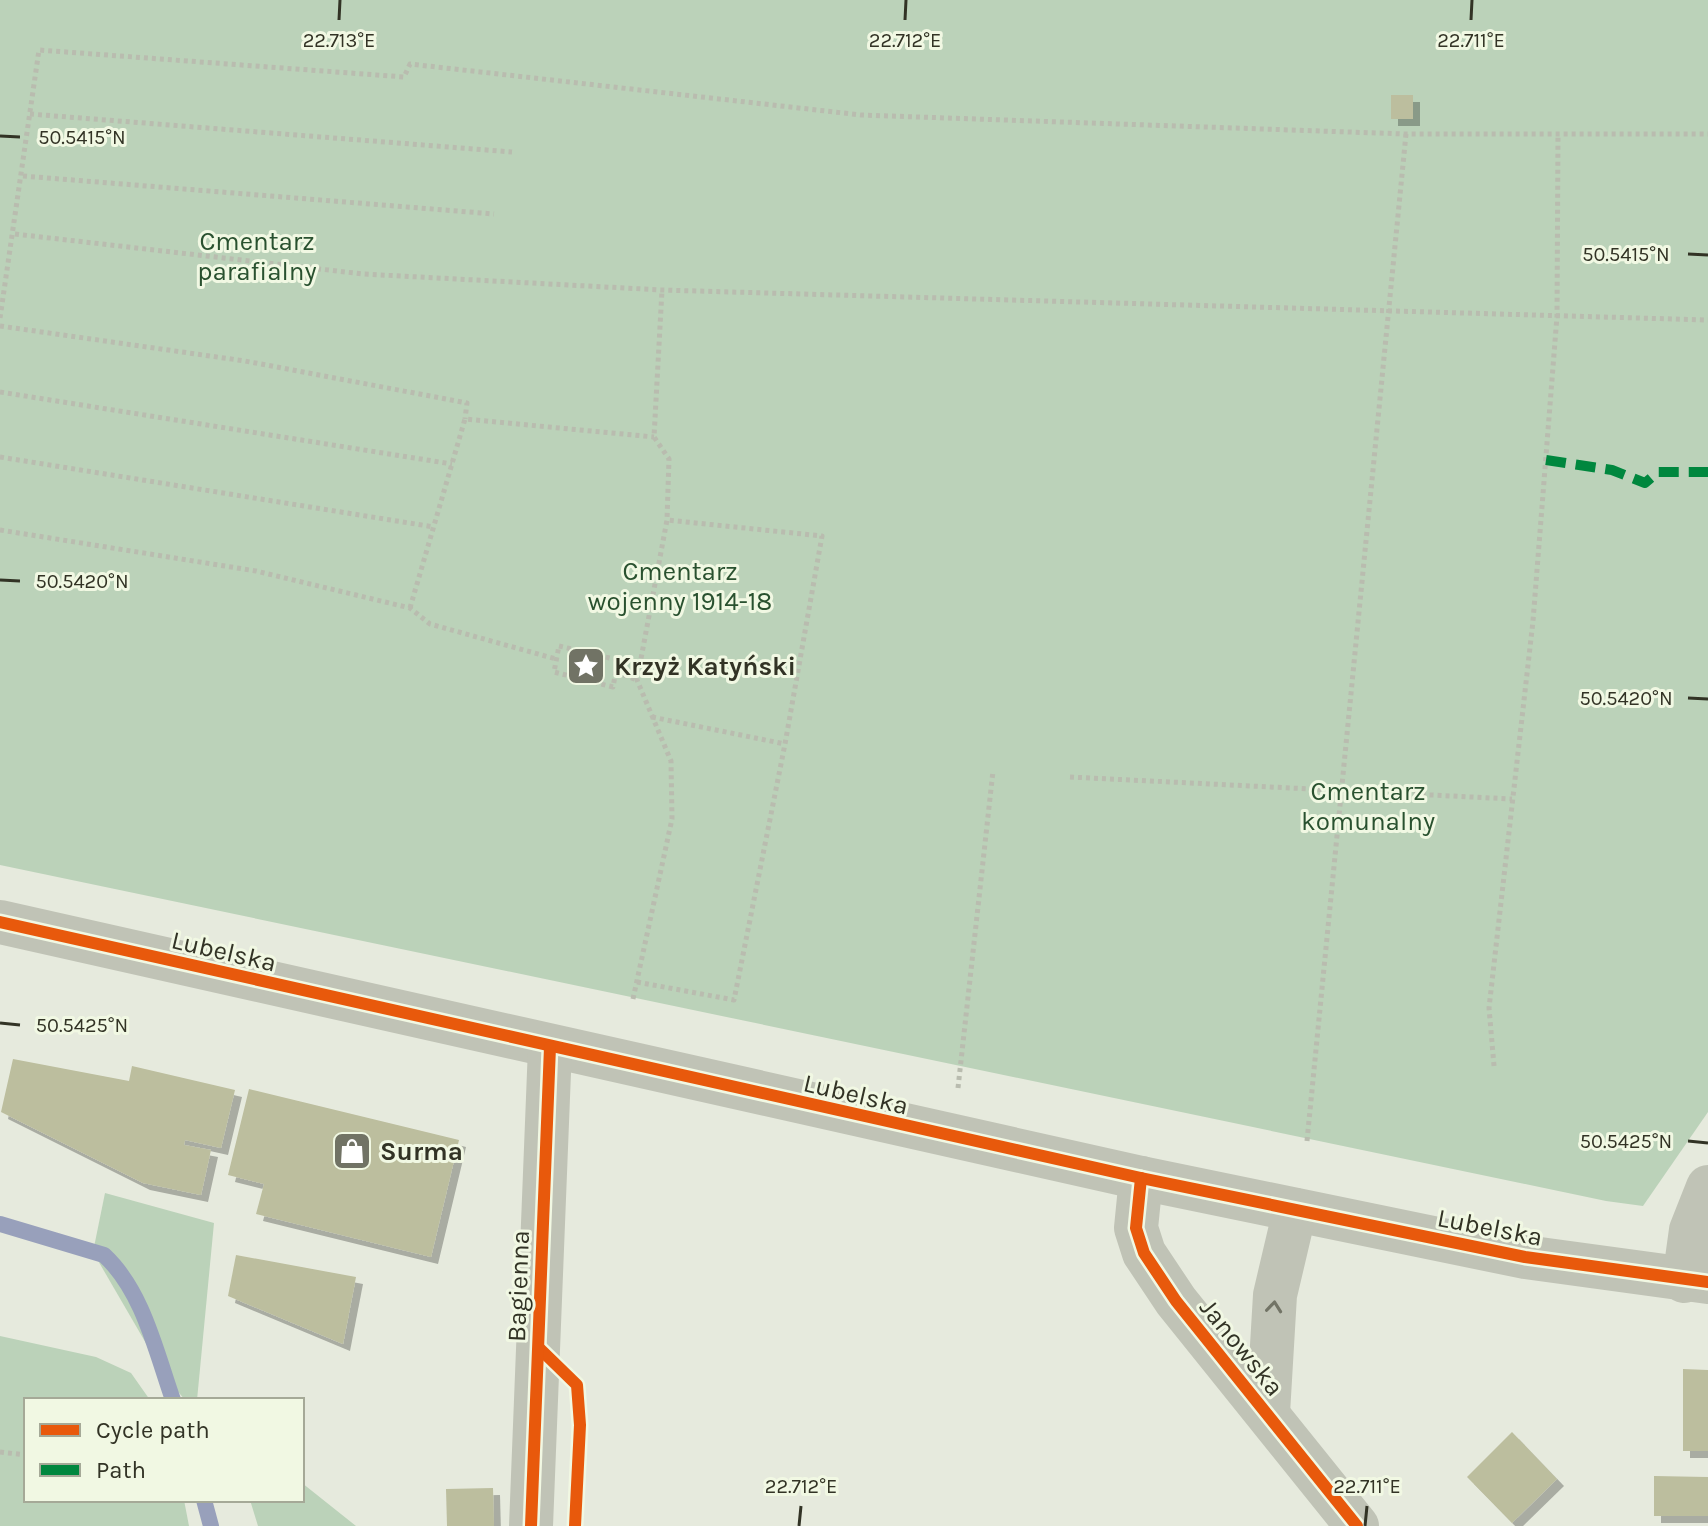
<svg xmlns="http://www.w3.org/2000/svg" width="1708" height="1526" viewBox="0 0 1708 1526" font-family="Karla,sans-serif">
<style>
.green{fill:#bbd2b9}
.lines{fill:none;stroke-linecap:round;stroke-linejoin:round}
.stream{stroke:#98a0bb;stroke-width:16}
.building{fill:#bcbe9e;filter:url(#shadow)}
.path{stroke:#b9bcaf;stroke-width:5;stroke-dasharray:4 4;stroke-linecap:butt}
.minor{stroke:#c0c3b6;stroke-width:44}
.quiet{stroke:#00873e;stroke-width:10;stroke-dasharray:20 10;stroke-linecap:butt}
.cycleway-casing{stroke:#f1f8e3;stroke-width:17}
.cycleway{stroke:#e8590c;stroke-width:12}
.oneway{stroke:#727466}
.ticks{fill:none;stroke:#323325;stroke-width:3}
.labels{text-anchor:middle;stroke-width:6;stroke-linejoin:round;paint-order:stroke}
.park-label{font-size:26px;fill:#29512f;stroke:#f1f8e3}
.poi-label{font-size:26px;font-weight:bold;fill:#323325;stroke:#f1f8e3;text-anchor:start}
.street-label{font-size:26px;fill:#323325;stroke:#f1f8e3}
.ticks-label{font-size:20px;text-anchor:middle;fill:#323325;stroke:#f1f8e3;stroke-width:6;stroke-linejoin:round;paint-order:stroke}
</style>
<defs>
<filter id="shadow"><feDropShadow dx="7" dy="7" stdDeviation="0" flood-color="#0004"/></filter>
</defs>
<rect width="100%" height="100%" fill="#e6eadd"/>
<g class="green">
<path d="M0,0H1708V1112L1643,1206L1606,1201L0,865Z"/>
<path d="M105,1193L214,1223L197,1400H185L165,1376L93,1252Z"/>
<path d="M0,1336L96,1357L131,1373L150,1400H26V1500H184L189,1526H0Z"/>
<path d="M302,1483L356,1526H258L250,1500H302Z"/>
</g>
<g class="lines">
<g class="stream">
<path d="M0,1224L104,1255C143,1291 156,1352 173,1400"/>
<path d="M204,1500L211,1526"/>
</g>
</g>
<g class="building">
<rect x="1391" y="95" width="22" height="24"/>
<path d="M13,1059L129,1081L132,1066L235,1090L221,1148L185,1140L184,1145L211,1150L201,1195L143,1183L1,1112Z"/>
<path d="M249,1089L459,1140L431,1257L256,1214L264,1184L228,1175Z"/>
<path d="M236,1255L356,1277L343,1344L228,1296Z"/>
<path d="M1683,1369L1708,1370V1451H1683Z"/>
<path d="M1512,1432L1557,1479L1512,1523L1467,1477Z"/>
<path d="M1654,1476L1708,1477V1516H1654Z"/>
<path d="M493,1488L494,1526H447L446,1489Z"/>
</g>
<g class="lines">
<g class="path">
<path d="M30,114L512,152"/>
<path d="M23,176L494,214"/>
<path d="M15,234L363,274L662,290L1708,320"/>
<path d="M0,318L39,50L404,77L410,64L861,115L1406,134H1708"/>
<path d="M0,326L245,361L467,403L465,419"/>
<path d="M0,392L452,464"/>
<path d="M0,457L434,527"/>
<path d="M0,530L256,571L410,608L430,624L556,659"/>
<path d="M410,608L465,419L654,437"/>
<path d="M559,646L618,660L613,687L554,672Z"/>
<path d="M616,672L637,680"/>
<path d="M652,717L785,744L822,536L667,520"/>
<path d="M1070,777L1512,799"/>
<path d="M637,982L734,1000L785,744"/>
<path d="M633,999L672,819L671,761L637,680L667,520L669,459L654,437L662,290"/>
<path d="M1494,1066L1489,1008L1533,621L1557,316L1558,134"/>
<path d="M958,1088L993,771"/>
<path d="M1307,1141L1406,134"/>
<path d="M0,1452L26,1455"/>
</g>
<g class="minor">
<path d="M0,922L1141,1178L1525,1257L1708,1282"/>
<path d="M1141,1178L1136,1228L1144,1253L1176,1301L1357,1526"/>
<path d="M1684,1281L1691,1230L1708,1187"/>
<path d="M1268,1413L1275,1295L1295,1210"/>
<path d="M531,1526L550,1047"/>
</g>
<path class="quiet" d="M1546,460L1612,470L1645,483L1658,472H1708"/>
<g class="cycleway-casing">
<g id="cycleway">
<path d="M0,922L1141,1178L1525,1257L1708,1282"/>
<path d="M1141,1178L1136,1228L1144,1253L1176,1301L1357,1526"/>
<path d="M539,1348L577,1385L580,1425L575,1526"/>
<path d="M531,1526L550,1047"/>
</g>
</g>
<use href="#cycleway" class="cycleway"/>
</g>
<defs><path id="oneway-chevron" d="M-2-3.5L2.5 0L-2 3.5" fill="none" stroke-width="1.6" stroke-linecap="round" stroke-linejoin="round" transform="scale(2)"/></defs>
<use class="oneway" href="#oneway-chevron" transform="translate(1274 1307) rotate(-84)"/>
<path class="ticks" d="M339,20L340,0M905,20L906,0M1471,20L1472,0M0,136L20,137M1688,254L1708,255M0,580L20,581M1688,698L1708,699M0,1023L20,1025M1688,1141L1708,1143M799,1526L801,1506M1365,1526L1367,1506"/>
<defs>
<g id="sight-square" transform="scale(2)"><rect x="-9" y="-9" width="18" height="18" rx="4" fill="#717365" stroke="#f1f8e3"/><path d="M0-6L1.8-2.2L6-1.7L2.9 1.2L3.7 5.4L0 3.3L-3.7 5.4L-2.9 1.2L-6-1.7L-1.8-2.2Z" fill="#fff"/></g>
<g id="shop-square" transform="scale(2)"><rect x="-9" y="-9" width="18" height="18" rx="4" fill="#717365" stroke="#f1f8e3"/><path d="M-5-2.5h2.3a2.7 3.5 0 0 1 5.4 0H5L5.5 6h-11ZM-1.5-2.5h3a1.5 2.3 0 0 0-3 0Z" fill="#fff"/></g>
</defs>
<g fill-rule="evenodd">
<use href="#sight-square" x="586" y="666"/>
<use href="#shop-square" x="352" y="1151"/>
</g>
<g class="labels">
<g class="park-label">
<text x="257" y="250">Cmentarz<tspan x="257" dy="30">parafialny</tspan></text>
<text x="680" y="580">Cmentarz<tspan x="680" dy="30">wojenny 1914-18</tspan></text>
<text x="1368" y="800">Cmentarz<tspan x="1368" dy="30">komunalny</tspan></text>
</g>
<g class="poi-label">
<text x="614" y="675">Krzyż Katyński</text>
<text x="380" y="1160">Surma</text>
</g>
<g class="street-label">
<text transform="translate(224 951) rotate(13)" y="9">Lubelska</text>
<text transform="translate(856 1094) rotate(13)" y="9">Lubelska</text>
<text transform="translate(1490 1227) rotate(11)" y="9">Lubelska</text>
<text transform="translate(518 1286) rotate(-88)" y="9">Bagienna</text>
<text transform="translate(1242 1347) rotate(51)" y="9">Janowska</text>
</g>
</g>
<g class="ticks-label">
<text x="339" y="47">22.713°E</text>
<text x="905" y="47">22.712°E</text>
<text x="1471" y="47">22.711°E</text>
<text x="82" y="144">50.5415°N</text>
<text x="1626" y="261">50.5415°N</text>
<text x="82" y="588">50.5420°N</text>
<text x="1626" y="705">50.5420°N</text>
<text x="82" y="1032">50.5425°N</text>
<text x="1626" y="1148">50.5425°N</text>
<text x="801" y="1493">22.712°E</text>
<text x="1367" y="1493">22.711°E</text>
</g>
<rect x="24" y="1398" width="280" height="104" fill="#f1f8e3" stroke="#a5a997" stroke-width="2"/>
<rect x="40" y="1424" width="40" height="12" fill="#e8590c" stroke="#a5a997" stroke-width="2"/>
<text x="96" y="1438" font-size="24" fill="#323325">Cycle path</text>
<rect x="40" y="1464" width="40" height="12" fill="#00873e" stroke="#a5a997" stroke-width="2"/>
<text x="96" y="1478" font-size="24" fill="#323325">Path</text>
</svg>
